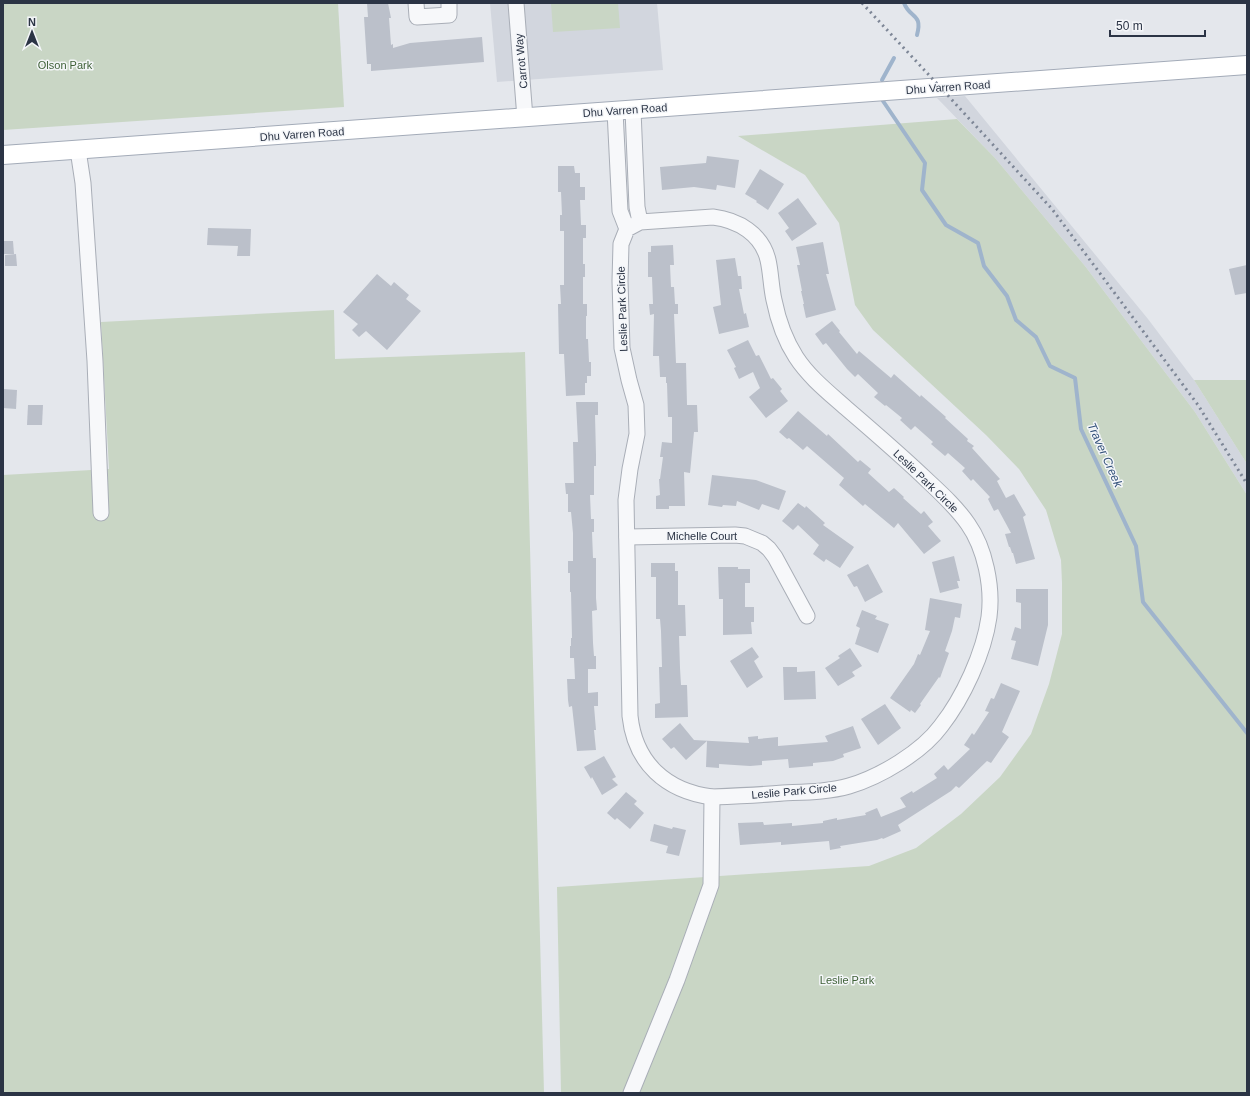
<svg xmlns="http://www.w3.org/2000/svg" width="1250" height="1096" viewBox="0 0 1250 1096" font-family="Helvetica,sans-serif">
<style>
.built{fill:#d2d6de}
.green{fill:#c9d6c5}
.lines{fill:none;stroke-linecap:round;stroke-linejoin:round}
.stream{stroke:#9fb4cc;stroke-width:4}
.building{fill:#bbc0ca}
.minor-casing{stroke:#a9aeb7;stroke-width:17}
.major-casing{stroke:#a3abb8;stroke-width:20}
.minor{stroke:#f7f8fa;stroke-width:15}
.major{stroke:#fff;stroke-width:18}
.rail{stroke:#7d8696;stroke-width:3;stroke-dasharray:2 4;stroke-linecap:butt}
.labels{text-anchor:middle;stroke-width:3;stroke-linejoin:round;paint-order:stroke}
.street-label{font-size:11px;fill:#2b3445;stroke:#f4f6f9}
.park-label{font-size:11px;fill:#3f6138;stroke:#f4f6f9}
.water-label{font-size:12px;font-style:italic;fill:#34527a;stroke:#f4f6f9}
</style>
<rect width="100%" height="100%" fill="#e4e7ec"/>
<g class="built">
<path d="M490,3H657L663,70L497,82Z"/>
<path d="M965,96L1148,319L1194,380L1247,464V495L1195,412L1085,266L995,158L937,98Z"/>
</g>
<g class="green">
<path d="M3,3H338L344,107L3,130Z"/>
<path d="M551,3H618L620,28L553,32Z"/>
<path d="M957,119L995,158L1085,266L1195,412L1247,495V1093H561L557,887L869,866L916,848L961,814L1000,777L1031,734L1049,684L1062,634V583L1061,560L1046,510L1019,469L986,435L873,330L855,305L839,223L805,175L738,136Z"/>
<path d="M334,310L335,359L525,352L544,1093H3V475L109,469L101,322Z"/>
<path d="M1194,380H1247V464Z"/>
</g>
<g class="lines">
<g class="stream">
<path d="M904,3C910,19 923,13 917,35"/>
<path d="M882,80L894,58"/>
<path d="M883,101L925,163L922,190L946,225L978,243L984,266L1007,296L1016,320L1036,337L1050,366L1075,378L1081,429L1136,546L1143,602L1247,733"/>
</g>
</g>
<g class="building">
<path d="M367,3H388L391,18H389L391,45L393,44V48L410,43L482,37L484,62L371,71V64H367L364,17H368Z"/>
<path d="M707,156L739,160L735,188L717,185L716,190L694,187L662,190L660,167L706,163Z"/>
<path d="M558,166H574L575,173H580V187H585V200H580L581,225H586V238H583V264H585V277H583V304H587V316H586V339H588L589,362H591V376H587V383H585V395L566,396L564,354H559L558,304H561L560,285H564V231H560V215H562L561,192H558Z"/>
<path d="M760,169L784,184L768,210L756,202L757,201L745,194Z"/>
<path d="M798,198L817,224L792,241L785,231L789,228L778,213Z"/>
<path d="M208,228L251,229L250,256H237L238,246L207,245Z"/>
<path d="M3,241H13L14,254H3Z"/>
<path d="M823,242L829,274H826L836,310L806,318L803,304H804L801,291H802L797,265H800L796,247Z"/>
<path d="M673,245L674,265H670L671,287H674L675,304H678V314H674L676,363H686L687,405H697L698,432H694L690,473L684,472L685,506H669V509H656V496L660,495L659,479H660L663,457H660L662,442L672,443V417H668L667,383H666V377H660L659,356H653L654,314L650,315L649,304H653L652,277H648V252H651V246Z"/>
<path d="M16,254L17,266H5V255Z"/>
<path d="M735,258L738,276H741L742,289H739L744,314L746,313L749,327L719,334L713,307L721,305L716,260Z"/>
<path d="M1247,265V293L1235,295L1229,269Z"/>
<path d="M377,274L391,286L394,282L409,295L406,299L421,311L387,350L366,331L359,337L352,330L358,324L343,312Z"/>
<path d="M832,321L840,331L839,332L857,354L859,351L891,378L894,374L920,397L921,395L946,417L945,418L968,439L967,441L974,446L972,448L1000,479L997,481L1006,498L1014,494L1026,515L1023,517L1035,559L1016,564L1013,553H1012L1010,547H1009L1005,534L1011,533L998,509L994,511L988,499L990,497L973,479L971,481L962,471L965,468L948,453L945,456L931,444L933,442L915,426L911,430L900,420L902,418L886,405L885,406L874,397L878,393L858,374L855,377L847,369L826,343L823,345L815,334Z"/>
<path d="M748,340L756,356L759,355L771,379L773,378L782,389L780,391L788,401L766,418L749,397L760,388L753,372L739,379L734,368L736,367L727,350Z"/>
<path d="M3,389L17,390L16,409L3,408Z"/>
<path d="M576,402H598V415H595L596,455V466H594V495H590L591,519H594V532H592L593,558H596V598L597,610L592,611L593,643L594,656H596V669H588V693L598,692V706H594L596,730H594L596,750L577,751L572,706L569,707L568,700L567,679H575L574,658H570V646H571V638H572L571,592H570V573H568V561H573V533L571,512H568V494H566L565,483H574L573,442H578Z"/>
<path d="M28,405H43L42,425H27Z"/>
<path d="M798,411L827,436L828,434L858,462L860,460L871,469L868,473L889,492L894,488L904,497L903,498L921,514L924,511L933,522L928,526L941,541L924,554L898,523L894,528L865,504L863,506L839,485L844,478L807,446L803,450L789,438L787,439L779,432Z"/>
<path d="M712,475L756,480L786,491L779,510L762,504L759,510L737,501L736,506L723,505L722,507L708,505Z"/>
<path d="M798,503L805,508L806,506L825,523L823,525L854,547L840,568L826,559L824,562L813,554L819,545L798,525L793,530L782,521Z"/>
<path d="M954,556L960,581H957L959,588L940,593L932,562Z"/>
<path d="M651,563H675V571H678V605H685L686,636H679L680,668L681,685H687L688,717L655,718V704L660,703L659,667H662L661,631L660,619H656V577H651Z"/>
<path d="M868,564L883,592L865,602L857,586L854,587L847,575Z"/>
<path d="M718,567H738V569H750V583H745V607H754V622H751L752,634L723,635V599H719Z"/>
<path d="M1016,589H1048V625L1038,666L1011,659L1016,641L1011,640L1015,627L1021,629V603L1016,602Z"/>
<path d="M930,598L962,604L960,618L955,617L952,631L945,651L949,653L940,678L939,677L920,704L921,705L915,713L911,710L910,712L890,698L914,664L918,654L920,655L930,631L925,630Z"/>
<path d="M862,610L877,616L875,619L889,624L878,653L855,644L860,628L856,626Z"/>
<path d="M752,647L759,657L754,661L763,677L747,688L730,661Z"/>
<path d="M850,648L862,666L852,672L855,676L838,686L825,668L840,658L838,656Z"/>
<path d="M783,667H797V672L815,671L816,699L784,700Z"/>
<path d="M1001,683L1020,691L1002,732L1009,737L991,763L987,761L959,788L956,786L951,791L898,825L901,831L883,839L882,838L877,840L840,846L841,848L830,850L829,841L781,845V842L740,845L738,823L763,822L764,825L792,823V826L823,823V821L837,818V820L866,815L865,813L877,808L881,817L906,807L900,798L912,791L913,793L937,778L934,774L944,765L948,770L970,749L964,745L972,733L974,735L989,712L985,711L991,698L994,699Z"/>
<path d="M885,704L901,728L878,745L861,719Z"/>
<path d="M680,723L694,740L749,743L748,737L758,736V739L778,737V746L828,742L825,736L853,726L861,748L843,754L844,757L833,761L813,763V766L789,768L788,759L762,761V765L750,766L719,764V768L706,767L707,741L686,760L674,747L671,749L662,739Z"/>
<path d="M604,756L616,777L612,779L618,785L602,795L592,777L591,779L584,767Z"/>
<path d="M626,792L637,801L634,804L644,813L630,829L617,818L615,820L607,813Z"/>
<path d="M654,824L672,829L673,827L686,830L679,856L666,853L668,846L650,841Z"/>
</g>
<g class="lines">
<g class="minor-casing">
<g id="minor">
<path d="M416,3L417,17L449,15V3"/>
<path d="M516,3L525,118"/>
<path d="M633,110L637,207L640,222"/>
<path d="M615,111L620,211L627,229"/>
<path d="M78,150L83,183L95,361L101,513"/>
<path d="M713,217C738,220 762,234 768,260C771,273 771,287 774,300C778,320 785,340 796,357C809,377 828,392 846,408C874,432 902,456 929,482C943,495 957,508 968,524C985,548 993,587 989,617C984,653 963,698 941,726C922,752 880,777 849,786C828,792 805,792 783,793C760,795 736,796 712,797C666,791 635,763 630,716L626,500L630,469L637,434L636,405L629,380L622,348L620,281L621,244L627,229L640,222Z"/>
<path d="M627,537L735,535L745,536L762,543L769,549L775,557L807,616"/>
<path d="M631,1093L677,980L711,885L712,797"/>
</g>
</g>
<g class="major-casing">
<path id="major" d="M3,155L1247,65"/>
</g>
<use href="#minor" class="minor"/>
<use href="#major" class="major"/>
<path class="rail" d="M862,3L941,88L1052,209L1198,405L1247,484"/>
</g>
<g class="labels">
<g class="street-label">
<text transform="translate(521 61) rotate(-95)" y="4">Carrot Way</text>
<text transform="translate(948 87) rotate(-4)" y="4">Dhu Varren Road</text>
<text transform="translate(625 110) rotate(-4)" y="4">Dhu Varren Road</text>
<text transform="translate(302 134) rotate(-4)" y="4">Dhu Varren Road</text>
<text transform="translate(622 309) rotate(-92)" y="4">Leslie Park Circle</text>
<text transform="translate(926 481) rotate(44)" y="4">Leslie Park Circle</text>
<text x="702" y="540">Michelle Court</text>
<text transform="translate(794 791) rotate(-5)" y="4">Leslie Park Circle</text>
</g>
<g class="park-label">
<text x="65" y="69">Olson Park</text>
<text x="847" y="984">Leslie Park</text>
</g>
<g class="water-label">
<text transform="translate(1105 455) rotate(66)" y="4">Traver Creek</text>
</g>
</g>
<rect width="1250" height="1096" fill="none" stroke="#2b3445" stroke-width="8"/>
<g transform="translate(32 32)" stroke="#f4f6f9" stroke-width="3" paint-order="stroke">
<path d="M0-3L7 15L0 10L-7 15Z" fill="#2b3445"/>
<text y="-6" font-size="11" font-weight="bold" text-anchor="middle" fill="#2b3445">N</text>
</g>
<path d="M1110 30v6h95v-6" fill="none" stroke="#2b3445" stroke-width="2"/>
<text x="1116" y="30" font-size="12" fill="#2b3445" stroke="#f4f6f9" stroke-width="3" paint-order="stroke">50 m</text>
</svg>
